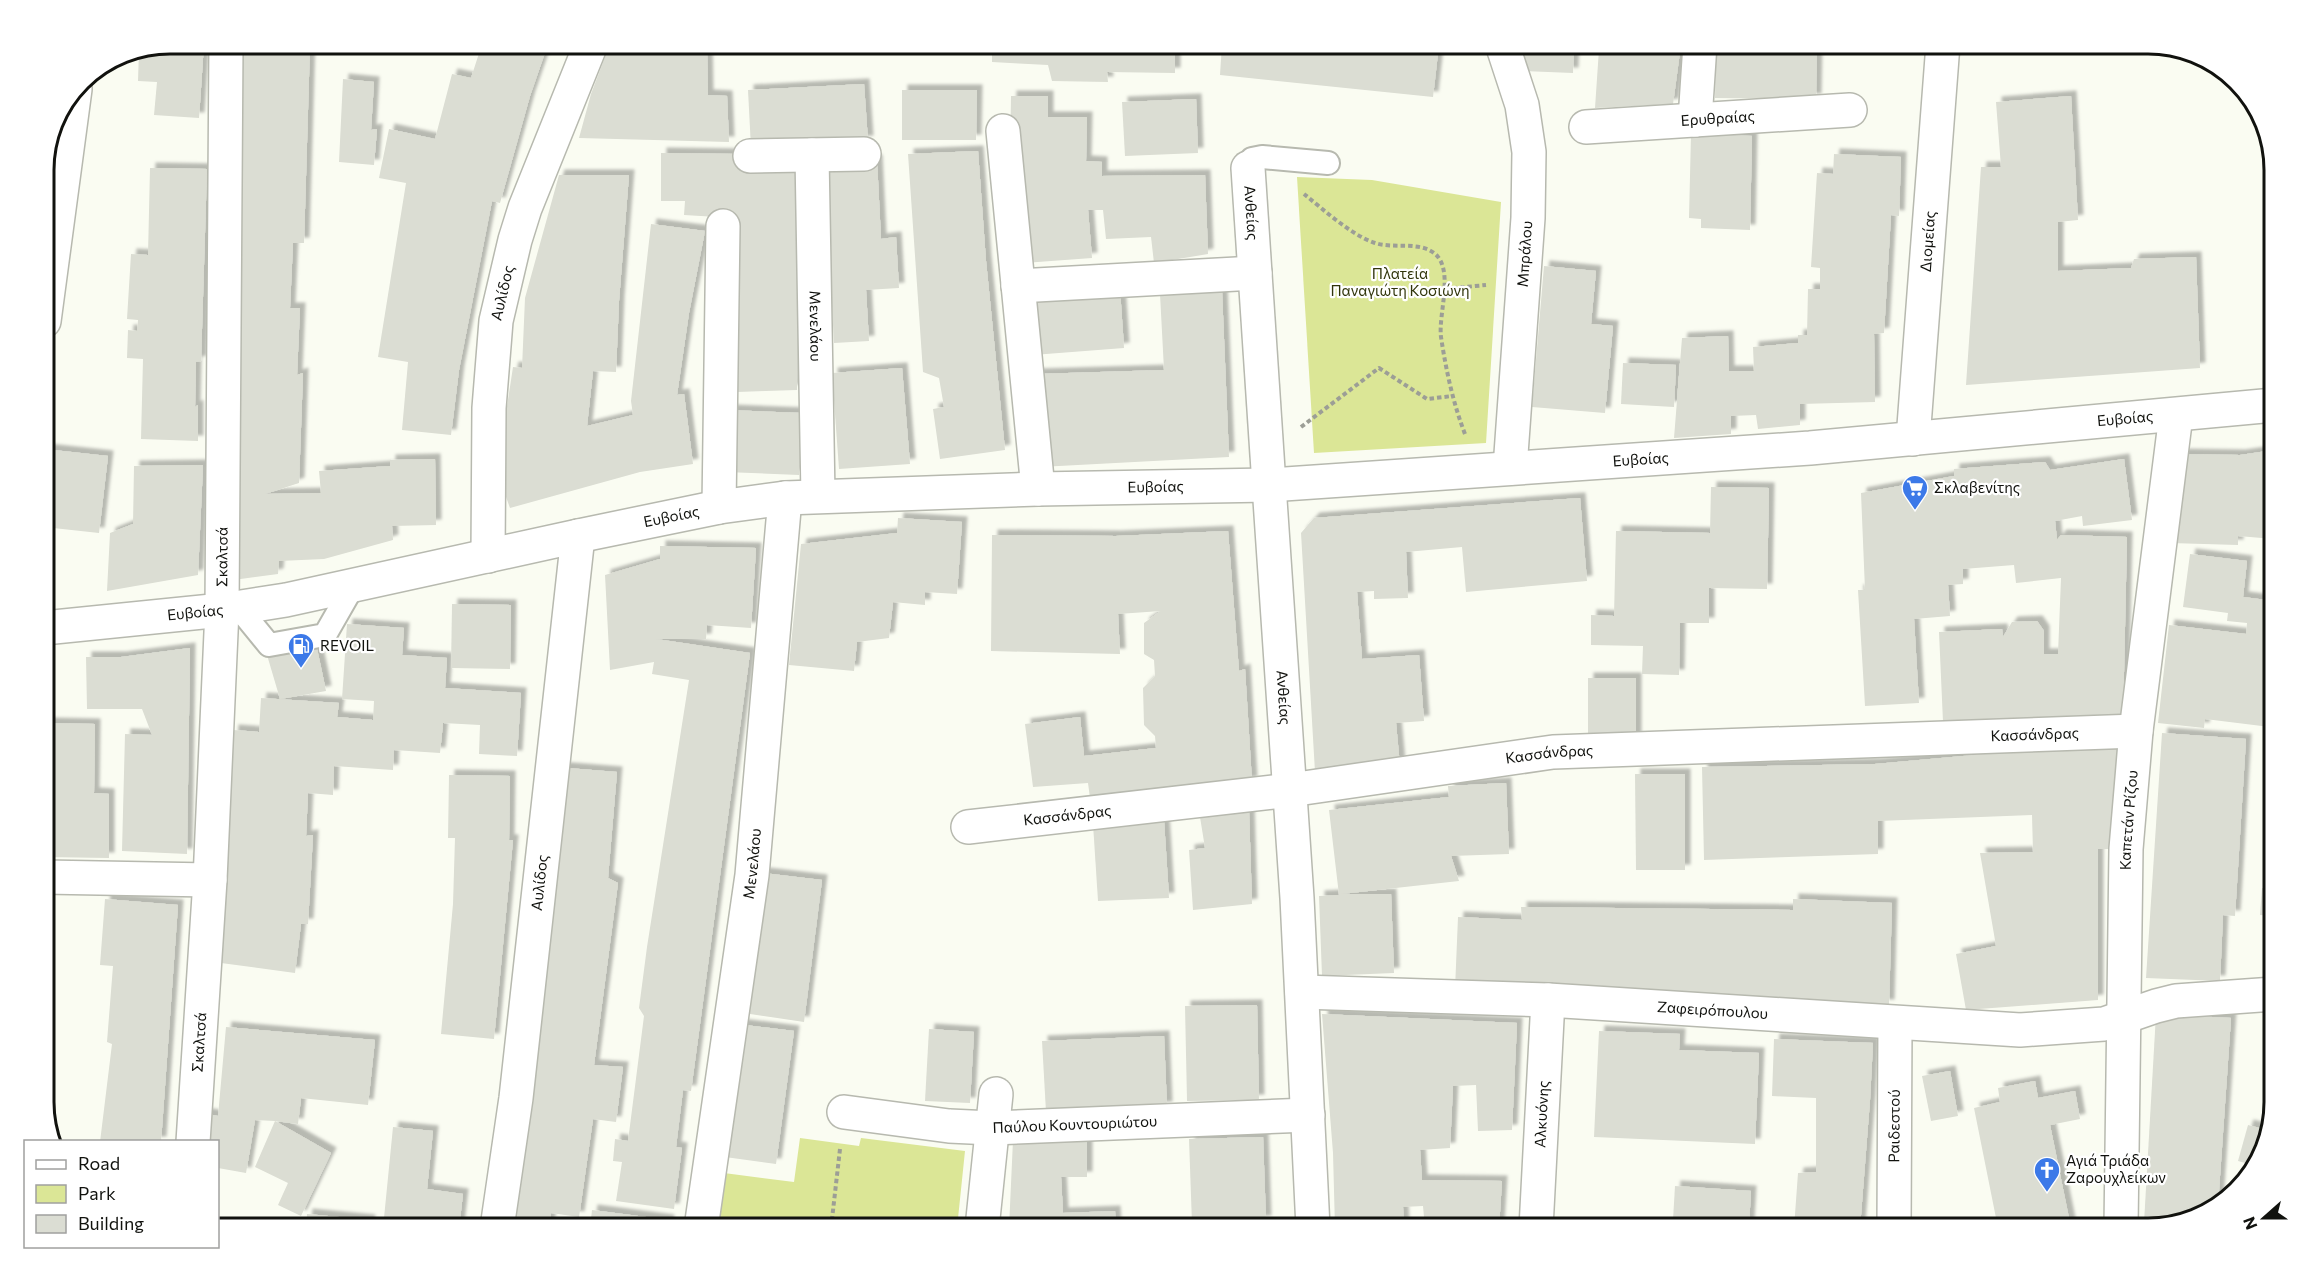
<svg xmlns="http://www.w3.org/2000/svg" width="2318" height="1272" viewBox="0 0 2318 1272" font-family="Commissioner,sans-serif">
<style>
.green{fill:#dbe696}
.building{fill:#dbddd3;filter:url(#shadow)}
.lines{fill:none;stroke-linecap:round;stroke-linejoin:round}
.lane-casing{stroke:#b7b9af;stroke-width:26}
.street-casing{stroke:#b7b9af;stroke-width:36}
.secondary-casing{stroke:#b7b9af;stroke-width:36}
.path{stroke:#9c9e96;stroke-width:4;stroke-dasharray:4.5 3;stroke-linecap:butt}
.lane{stroke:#fff;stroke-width:22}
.street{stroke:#fff;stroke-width:33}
.secondary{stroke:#fff;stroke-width:33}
.labels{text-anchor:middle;stroke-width:4.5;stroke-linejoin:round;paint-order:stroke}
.street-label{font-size:15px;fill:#11120e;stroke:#fff}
.park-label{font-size:15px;fill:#31350b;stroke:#fff}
.poi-label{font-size:15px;fill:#11120e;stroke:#fff;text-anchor:start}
.rim{fill:none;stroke:#11120e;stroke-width:3}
</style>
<defs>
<filter id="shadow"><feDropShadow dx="5.5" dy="-5.5" stdDeviation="1.5" flood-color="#0004"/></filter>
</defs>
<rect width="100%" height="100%" fill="#fafcf2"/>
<g class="green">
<path d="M1297,177L1372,180L1501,202L1486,443L1314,453Z"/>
<path d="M800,1138L859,1146L861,1138L965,1151L957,1228H716L724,1173L794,1182Z"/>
</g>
<g class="building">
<path d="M170,44H204L199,118L154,115L157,82L138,81L139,50Z"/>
<path d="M242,44H310L304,243H293L290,308H300L297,375L303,373L299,483L265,494L321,493L319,471L390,466V460L435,459L436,525L392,526L393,540L324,559L279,561L278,574L226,581Z"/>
<path d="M482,44H548L530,96L500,203L492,201L459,370L451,435L402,430L408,362L378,357L406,183L379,178L389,129L435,139L452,74L471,78Z"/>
<path d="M610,44H707L708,95L727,96L729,142L579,138L591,94Z"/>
<path d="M730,44H775V47L730,48Z"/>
<path d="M858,44H930V49L859,55Z"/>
<path d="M945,44H1175V73L1107,72L1108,82L1052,81L1048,65L992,62V50L945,48Z"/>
<path d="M1222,44H1439L1433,97L1220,75Z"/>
<path d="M1524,44H1574L1573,73L1523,71Z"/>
<path d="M1614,44H1681L1673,104L1595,108L1599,49L1614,50Z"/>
<path d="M1716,44H1817L1816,99L1715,98Z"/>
<path d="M343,79L374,82L371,130L377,129L374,165L339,162Z"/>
<path d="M864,84L868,141L751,148L748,90Z"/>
<path d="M902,90H977L976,140H902Z"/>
<path d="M1011,96H1048V117H1087L1086,161L1102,162V176L1205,175L1208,254L1154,263L1151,237L1106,239L1103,210H1088L1092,258L1024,263L1010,160Z"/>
<path d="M2071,96L2078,220L2058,222V271L2131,268L2134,259L2196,257L2200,368L1966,385L1981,167H2001L1996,102Z"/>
<path d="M1196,99L1198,153L1125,156L1122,102Z"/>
<path d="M1691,134L1752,136L1750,230L1701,228V219L1689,218Z"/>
<path d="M978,151L986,261L1005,450L940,459L933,409L944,407L939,378L923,372L908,154Z"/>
<path d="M661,153L737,154L735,166L799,167L797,390L737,392L734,218L684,215L685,201H661Z"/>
<path d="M1834,154L1901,157L1899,216L1891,215L1884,333L1874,334L1875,402L1800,404V425L1758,429L1756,415L1731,416V434L1674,438L1682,338L1728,336L1729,371H1754L1753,347L1798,343V335H1807L1808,289H1820V268L1811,267L1817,173L1833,174Z"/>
<path d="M824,158L877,160L881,239L896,237L899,288L866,290L869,341L834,343Z"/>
<path d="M150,168L207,169L201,361L196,362L195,407L198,405V441L141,439L143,359L127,358L128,330L137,331L138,320L127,319L131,254L148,255Z"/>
<path d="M559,175H629L619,301L616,372L593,371L587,426L633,415L631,401L651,224L705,231L689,313L677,395L684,394L693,464L640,472L510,508L497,472L513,367L522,368L525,298Z"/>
<path d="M2270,224H2274V296H2272Z"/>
<path d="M1544,266L1596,271L1591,324L1613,326L1605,413L1532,407Z"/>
<path d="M1120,290L1124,348L1033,355L1029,297Z"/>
<path d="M1222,291L1229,457L1040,467L1036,374L1164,370L1160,294Z"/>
<path d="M1623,363L1676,365L1674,407L1621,404Z"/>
<path d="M902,368L910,464L839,469L832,373Z"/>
<path d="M727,410L802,413L799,475L725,472Z"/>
<path d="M44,449L108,456L99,533L44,527Z"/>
<path d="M2274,450V539L2238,536V545L2170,543L2172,454L2240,455Z"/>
<path d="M2124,459L2132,520L2083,526L2082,516L2055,521L2057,540L2061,535L2127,537L2123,718L1943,722L1939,632L2002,629L2003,637L2012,622L2037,621L2044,631V654H2058L2061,578L2016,583L2014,565L1963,569V584L1948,585L1950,616L1914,619L1919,703L1865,706L1858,590H1865L1861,493L1954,476V469L2045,462L2050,470Z"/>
<path d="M203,465L198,575L107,591L110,533L133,524L134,466Z"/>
<path d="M1711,487L1769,488L1767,589L1709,588V623H1680L1679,675L1642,674L1643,646L1591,645V615L1614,616L1616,531L1710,533Z"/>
<path d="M1580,498L1587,581L1466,592L1462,547L1406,552L1408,598L1374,599V591L1357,592L1362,659L1419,655L1424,721L1396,723L1400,766L1315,772L1301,533L1314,518Z"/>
<path d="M898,518L962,522L957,594L925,592V605L893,602L889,638L857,642L854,671L789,665L801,544L897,533Z"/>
<path d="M1228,531L1239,671L1245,669L1252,782L1090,798L1088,783L1033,787L1025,724L1080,717L1084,756L1156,748L1155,736L1144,725L1143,688L1155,676L1154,660L1144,654V623L1161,611L1118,614L1120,654L991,651L992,535L1116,536Z"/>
<path d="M660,546L756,548L751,628L707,625L706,639H656L750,653L691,1091L683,1090L676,1147L682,1148L674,1209L616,1201L622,1162L613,1161L615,1139L628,1141L644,1016L639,1008L647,947L689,680L652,674L654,662L610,670L605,575L660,559Z"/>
<path d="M2190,554L2247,561L2243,597L2274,601L2270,636L2274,637V743L2268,742L2270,727L2205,719L2204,728L2158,723L2169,625L2246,634L2247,623L2227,621L2228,613L2183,607Z"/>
<path d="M452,604L511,605L510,669L451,668Z"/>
<path d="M347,624L404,628L402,655L447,658L445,688L521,693L517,756L479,754L480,725L443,723L440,753L394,750L393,770L334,766L333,795L308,793L306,836L313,835L308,924H301L295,973L221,963L233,730L259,732L261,698L339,703L337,717L373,720L374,701L342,699Z"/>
<path d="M316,644L326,691L280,699L267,655Z"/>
<path d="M190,648L187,854L122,851L125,734L152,735L142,709H87L86,657H121Z"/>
<rect x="1588" y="678" width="48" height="65"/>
<path d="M44,723L95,724L94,793L109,794V858L44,857Z"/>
<path d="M2162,733L2246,739L2235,916L2223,915L2220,981L2146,978Z"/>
<path d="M2119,742L2109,849H2098V1000L1966,1010L1956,954L1996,946L1980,853L2033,852L2032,815L1878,821V854L1704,860L1702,767L1875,764Z"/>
<path d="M555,767L617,772L608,878L618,883L594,1065L623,1067L616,1122L593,1119L579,1217L551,1213L549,1228H501Z"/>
<path d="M1635,774H1685V870H1636Z"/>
<path d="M449,775L510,776L509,840H513L494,1039L441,1034L453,904L455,838H448Z"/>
<path d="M1506,783L1509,854L1451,856L1459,881L1341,894H1391L1394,973L1322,976L1319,896L1339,895L1329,810L1449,797L1448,786Z"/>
<path d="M1249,810L1252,904L1193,910L1189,850L1205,848L1200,817Z"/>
<path d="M1164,820L1169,898L1098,901L1093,824Z"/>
<path d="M755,872L822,880L804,1022L737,1012Z"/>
<path d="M2262,888L2274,889V916L2260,915Z"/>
<path d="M105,899L178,905L161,1142H100L112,1044L107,1042L113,966L100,965Z"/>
<path d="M1793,899L1892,903L1889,1005L1595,995L1583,985L1520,984L1455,989L1458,917L1522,920L1521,907L1793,910Z"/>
<path d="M1257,1005L1259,1100L1187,1101L1185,1006Z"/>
<path d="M1322,1014L1517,1023L1512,1130L1478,1131L1476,1085L1453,1086L1450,1148L1420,1150L1422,1180L1502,1181L1499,1228H1425L1423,1206L1403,1207L1404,1228H1335L1333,1153Z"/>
<path d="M2156,1014L2231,1018L2218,1205L2211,1211L2163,1224L2144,1223Z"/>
<path d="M737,1024L794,1031L776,1164L725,1157Z"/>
<path d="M226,1027L375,1040L368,1105L301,1098L298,1124L275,1121L331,1153L301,1216L278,1205L288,1183L255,1167L275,1121L255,1120L246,1173L218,1168V1142H197L203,1113L218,1116Z"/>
<path d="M929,1029L974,1032L970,1103L925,1101Z"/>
<path d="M1599,1031L1680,1034L1679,1050L1759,1053L1755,1144L1594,1137Z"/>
<path d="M1164,1036L1167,1107L1046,1112L1042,1041Z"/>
<path d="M1774,1039L1873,1043L1870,1100L1860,1228H1794L1798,1173L1816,1172V1098L1772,1096Z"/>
<path d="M1950,1071L1958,1116L1931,1121L1922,1076Z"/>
<path d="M2035,1081L2038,1098L2075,1091L2080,1119L2050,1125L2071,1228H1998L1974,1108L2000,1102L1998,1088Z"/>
<path d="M2248,1125L2267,1130L2256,1166L2238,1161Z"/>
<path d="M393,1127L433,1131L427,1189L463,1194L459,1228H383Z"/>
<path d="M1263,1137L1266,1221L1192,1224L1189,1139Z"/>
<path d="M1087,1138V1177H1061L1063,1213L1115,1211L1116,1228H1009L1013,1140Z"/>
<path d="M1675,1186L1751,1191L1749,1225L1673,1220Z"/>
<path d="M592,1210L669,1220L668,1228H590Z"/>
<path d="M307,1214L370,1220L369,1228H306Z"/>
<path d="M1540,1225L1592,1227V1228H1540Z"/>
</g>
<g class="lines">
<g class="lane-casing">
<g id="lane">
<path d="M1248,168L1252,159L1262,157L1328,163"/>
<path d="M238,607L269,645L325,635L353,586"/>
</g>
</g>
<g class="street-casing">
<g id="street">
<path d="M1502,44L1522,105L1529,152L1528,218L1510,468"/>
<path d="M1695,120L1700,44"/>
<path id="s1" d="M1586,127L1850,110"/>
<path d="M1003,131L1038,489"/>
<path id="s2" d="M812,155L818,496"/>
<path d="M750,156L864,154"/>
<path id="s3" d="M1248,168L1269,485"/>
<path d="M1018,286L1255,273"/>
<path d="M44,321L75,89"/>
<path id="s4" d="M1913,439L1943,44"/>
<path d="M719,507L723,226"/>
<path id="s5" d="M488,556L489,408L496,321L515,240L525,208L591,44"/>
<path id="s6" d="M968,827L1290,790L1553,752L2136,731"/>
<path d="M44,877L210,880"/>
<path id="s7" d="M1302,992L1548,1000L2020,1030L2104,1024L2156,1006L2176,1001L2274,994"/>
<path id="s8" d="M844,1112L949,1126L992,1128L1308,1115"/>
<path id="s9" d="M193,1142L210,880L222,610L226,44"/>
<path id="s10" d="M497,1228L516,1098L578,536"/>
<path id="s11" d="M701,1228L752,875L785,498"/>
<path d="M982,1228L996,1094"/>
<path id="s12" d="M1536,1228L1548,1000"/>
<path id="s13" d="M1894,1228L1895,1023"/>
<path id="s14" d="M2121,1228L2126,849L2136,731L2176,415"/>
</g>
</g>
<g class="secondary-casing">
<g id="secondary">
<path id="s15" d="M1269,485L1297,898L1313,1228"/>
<path id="s16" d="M44,628L222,610L286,600L578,536L719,507L785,498L1038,489L1269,485L1810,448L2274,405"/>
</g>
</g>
<g class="path">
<path d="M1304,194C1324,210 1351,235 1375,243C1393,249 1418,241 1434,253C1455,269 1438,314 1441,337C1446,370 1453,403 1465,434"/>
<path d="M1445,289L1486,285"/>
<path d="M1301,427L1379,368L1427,399L1452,396"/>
<path d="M831,1228L840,1149"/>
</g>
<use href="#lane" class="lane"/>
<use href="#street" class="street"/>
<use href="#secondary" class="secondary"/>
</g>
<defs>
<g id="supermarket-pin" transform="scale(1.35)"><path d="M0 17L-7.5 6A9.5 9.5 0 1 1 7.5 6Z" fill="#3c79e8" stroke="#fff"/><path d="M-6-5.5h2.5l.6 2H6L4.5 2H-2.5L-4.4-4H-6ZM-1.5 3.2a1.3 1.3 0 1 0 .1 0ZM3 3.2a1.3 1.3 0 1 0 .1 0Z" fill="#fff"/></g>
<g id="fuel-pin" transform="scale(1.35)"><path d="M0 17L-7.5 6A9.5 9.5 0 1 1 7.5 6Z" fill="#3c79e8" stroke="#fff"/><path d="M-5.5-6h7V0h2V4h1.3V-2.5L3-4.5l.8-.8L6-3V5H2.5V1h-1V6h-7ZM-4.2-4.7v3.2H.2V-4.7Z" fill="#fff"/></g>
<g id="church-pin" transform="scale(1.35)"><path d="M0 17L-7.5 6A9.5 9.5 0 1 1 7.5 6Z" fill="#3c79e8" stroke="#fff"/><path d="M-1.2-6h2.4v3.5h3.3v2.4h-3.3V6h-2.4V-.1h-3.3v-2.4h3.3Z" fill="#fff"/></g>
</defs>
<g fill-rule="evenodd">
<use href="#supermarket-pin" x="1915" y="488"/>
<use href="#fuel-pin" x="301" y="646"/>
<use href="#church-pin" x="2047" y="1170"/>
</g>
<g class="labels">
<g class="street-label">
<text dy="5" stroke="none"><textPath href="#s1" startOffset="132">Ερυθραίας</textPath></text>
<text dy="5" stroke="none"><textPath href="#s3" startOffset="45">Ανθείας</textPath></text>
<text dy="5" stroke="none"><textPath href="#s4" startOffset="198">Διομείας</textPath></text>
<text transform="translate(1525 254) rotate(-86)" y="5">Μπράλου</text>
<text dy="5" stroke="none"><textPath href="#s5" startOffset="264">Αυλίδος</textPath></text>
<text dy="5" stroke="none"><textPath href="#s2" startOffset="171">Μενελάου</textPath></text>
<text dy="5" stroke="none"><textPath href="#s16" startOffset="2096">Ευβοίας</textPath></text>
<text dy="5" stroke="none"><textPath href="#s16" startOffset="1610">Ευβοίας</textPath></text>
<text dy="5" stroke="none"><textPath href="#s16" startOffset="1124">Ευβοίας</textPath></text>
<text dy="5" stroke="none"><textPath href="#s16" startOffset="638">Ευβοίας</textPath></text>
<text dy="5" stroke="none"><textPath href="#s9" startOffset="586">Σκαλτσά</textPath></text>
<text dy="5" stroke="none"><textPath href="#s16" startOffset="152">Ευβοίας</textPath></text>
<text dy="5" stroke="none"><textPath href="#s15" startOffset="213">Ανθείας</textPath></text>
<text dy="5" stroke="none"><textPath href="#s6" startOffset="1072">Κασσάνδρας</textPath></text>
<text dy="5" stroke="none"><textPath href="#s6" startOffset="586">Κασσάνδρας</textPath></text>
<text dy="5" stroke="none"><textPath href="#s6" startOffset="100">Κασσάνδρας</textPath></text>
<text dy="5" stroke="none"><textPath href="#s14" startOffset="408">Καπετάν Ρίζου</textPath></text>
<text dy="5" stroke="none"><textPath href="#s11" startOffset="368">Μενελάου</textPath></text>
<text dy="5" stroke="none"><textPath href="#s10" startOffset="348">Αυλίδος</textPath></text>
<text dy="5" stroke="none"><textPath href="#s7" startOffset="411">Ζαφειρόπουλου</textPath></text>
<text dy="5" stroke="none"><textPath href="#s9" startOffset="100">Σκαλτσά</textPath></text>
<text dy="5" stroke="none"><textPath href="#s12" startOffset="114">Αλκυόνης</textPath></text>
<text dy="5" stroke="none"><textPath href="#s8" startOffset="232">Παύλου Κουντουριώτου</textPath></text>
<text dy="5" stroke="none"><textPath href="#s13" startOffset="102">Ραιδεστού</textPath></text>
</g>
<g class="park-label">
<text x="1400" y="279">Πλατεία<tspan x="1400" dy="17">Παναγιώτη Κοσιώνη</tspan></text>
</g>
<g class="poi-label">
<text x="1934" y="493">Σκλαβενίτης</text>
<text x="320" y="651">REVOIL</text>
<text x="2066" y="1166">Αγιά Τριάδα<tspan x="2066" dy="17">Ζαρουχλείκων</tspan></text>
</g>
</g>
<path d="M0 0H2318V1272H0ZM170 54H2148A116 116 0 0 1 2264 170V1102A116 116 0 0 1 2148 1218H170A116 116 0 0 1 54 1102V170A116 116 0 0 1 170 54Z" fill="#fff" fill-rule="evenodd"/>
<path class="rim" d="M170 54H2148A116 116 0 0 1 2264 170V1102A116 116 0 0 1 2148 1218H170A116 116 0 0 1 54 1102V170A116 116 0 0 1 170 54Z"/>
<rect x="24" y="1140" width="195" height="108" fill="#ffffff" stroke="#a0a09f" stroke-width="1.5"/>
<rect x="36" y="1160" width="30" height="9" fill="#ffffff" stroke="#a0a09f" stroke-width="1.5"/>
<text x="78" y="1170" font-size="18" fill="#11120e">Road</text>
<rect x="36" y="1185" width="30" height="18" fill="#dbe696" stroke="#a0a09f" stroke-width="1.5"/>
<text x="78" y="1200" font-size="18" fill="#11120e">Park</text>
<rect x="36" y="1215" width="30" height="18" fill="#dbddd3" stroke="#a0a09f" stroke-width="1.5"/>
<text x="78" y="1230" font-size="18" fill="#11120e">Building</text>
<g transform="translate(2264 1218) rotate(249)" stroke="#ffffff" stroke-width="4.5" paint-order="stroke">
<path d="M0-4.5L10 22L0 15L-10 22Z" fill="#11120e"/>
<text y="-9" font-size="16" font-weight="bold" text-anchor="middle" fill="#11120e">N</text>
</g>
</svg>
